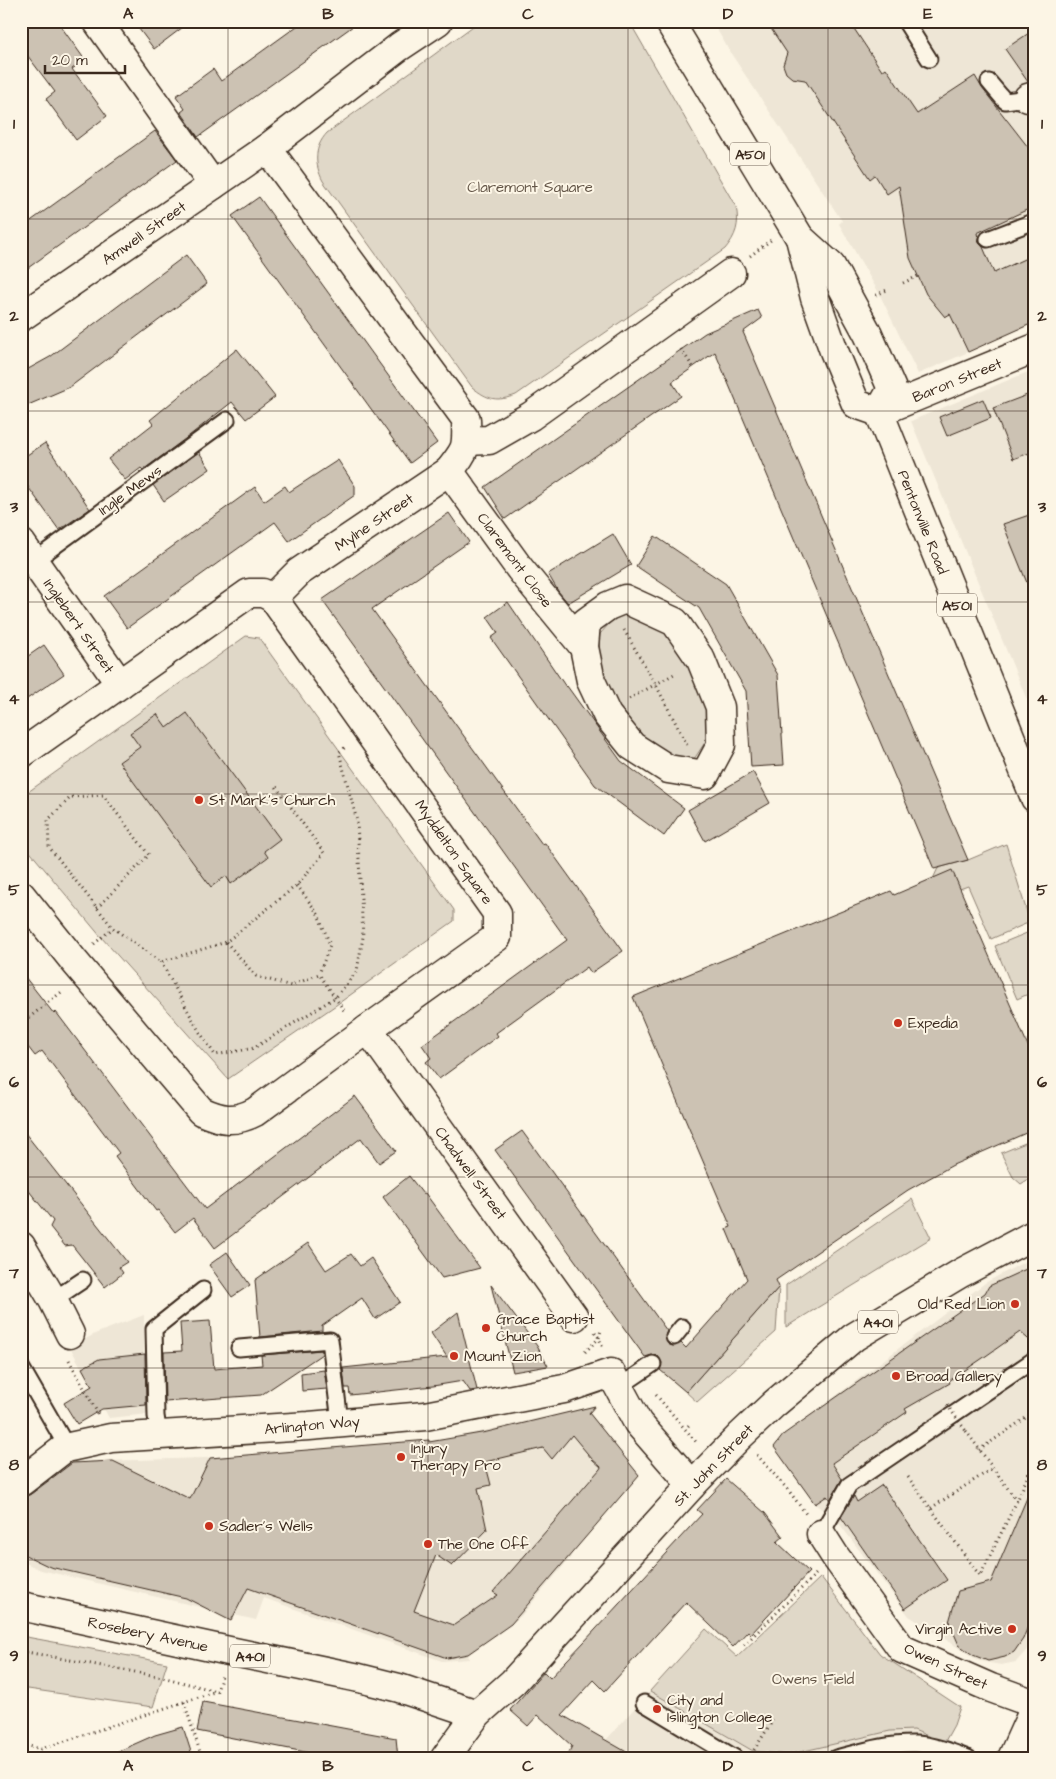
<svg xmlns="http://www.w3.org/2000/svg" width="1056" height="1779" viewBox="0 0 1056 1779" font-family="'Architects Daughter',sans-serif">
<style>
.built{fill:#eee6d6}
.green{fill:#e0d8c8;stroke:#8e8173}
.building{fill:#ccc2b3;stroke:#3b2a1e;fill-rule:evenodd}
.lines{fill:none;stroke-linecap:round;stroke-linejoin:round}
.service-casing{stroke:#3b2a1e;stroke-width:19}
.minor-casing{stroke:#3b2a1e;stroke-width:31}
.tertiary-casing{stroke:#3b2a1e;stroke-width:31}
.secondary-casing{stroke:#3b2a1e;stroke-width:31}
.primary-casing{stroke:#3b2a1e;stroke-width:31}
.trunk-casing{stroke:#3b2a1e;stroke-width:31}
.path{stroke:#3b2a1e;stroke-width:3;stroke-dasharray:1 4;stroke-linecap:butt}
.service{stroke:#fcf5e5;stroke-width:15}
.minor{stroke:#fcf5e5;stroke-width:28}
.tertiary{stroke:#fcf5e5;stroke-width:28}
.secondary{stroke:#fcf5e5;stroke-width:28}
.primary{stroke:#fcf5e5;stroke-width:28}
.trunk{stroke:#fcf5e5;stroke-width:28}
.path-bridge{stroke:#3b2a1e;stroke-width:3;stroke-dasharray:1 4;stroke-linecap:butt}
.grid{fill:none;stroke:#3b2a1e;stroke-width:1;stroke-opacity:0.55}
.poi-dot{fill:#c8321e;stroke:#fcf5e5;stroke-width:2}
.labels{text-anchor:middle;stroke-width:4;stroke-linejoin:round;paint-order:stroke}
.shield{fill:#fcf5e5;stroke:#75675a;stroke-width:1}
.shield-label{font-size:14px;font-weight:bold;fill:#3b2a1e}
.park-label{font-size:15px;fill:#645648;stroke:#fcf5e5}
.street-label{font-size:15px;fill:#3b2a1e;stroke:#fcf5e5}
.poi-label{font-size:15px;fill:#3b2a1e;stroke:#fcf5e5;text-anchor:start}
.neatline{fill:none;stroke:#3b2a1e;stroke-width:2}
.grid-label{font-size:16px;text-anchor:middle;font-weight:bold;fill:#3b2a1e}
</style>
<rect width="100%" height="100%" fill="#fcf5e5"/>
<filter id="ink" filterUnits="userSpaceOnUse"><feTurbulence type="fractalNoise" baseFrequency=".02" numOctaves="2"/><feDisplacementMap in="SourceGraphic" scale="10" xChannelSelector="R" yChannelSelector="G"/><feConvolveMatrix kernelMatrix="1 2 1 2 8 2 1 2 1" color-interpolation-filters="sRGB"/></filter>
<g filter="url(#ink)">
<g class="built">
<path d="M712,21H1035V323L918,374L879,293L839,224L842,221L730,52Z"/>
<path d="M1035,369V719L911,421Z"/>
<path d="M1035,1256V1638L1032,1644L1016,1662L1001,1665L979,1661L909,1616L838,1522L815,1504L774,1447L803,1421L985,1283Z"/>
<path d="M144,1315V1354L149,1414L109,1418L70,1347L97,1333Z"/>
<path d="M586,1408L639,1475L569,1555L571,1557L521,1616L508,1626L468,1654L469,1659L442,1661L264,1598L256,1620L41,1570L21,1561V1499L70,1462L205,1458L448,1439Z"/>
<path d="M650,1691L753,1751L787,1755L890,1731L914,1730L944,1743L961,1758H566L583,1727L606,1740Z"/>
</g>
<g class="green">
<path d="M480,21H629L736,207C740,224 736,236 725,249L516,395C497,402 488,400 472,387L323,181C314,164 314,147 327,133Z"/>
<path d="M639,614L668,631L691,664L707,701L708,738L694,759H668L636,739L597,670L600,634L616,616Z"/>
<path d="M246,636L259,638L454,910V921L339,1003L228,1079L101,937L21,841V797Z"/>
<path d="M1006,844L1030,922L991,939L968,886L946,894L928,890L938,868L968,860Z"/>
<path d="M1034,930L1035,991L1017,999L995,946Z"/>
<path d="M1035,1139V1175L1021,1184L1013,1177L1001,1153Z"/>
<path d="M912,1199L931,1238L786,1327V1285Z"/>
<path d="M779,1287L776,1332L697,1402L686,1392Z"/>
<path d="M821,1577L880,1654L960,1707L954,1725L944,1743L914,1730L890,1731L787,1755L753,1751L650,1691L706,1629L737,1657Z"/>
<path d="M21,1636L167,1663L153,1707L21,1688Z"/>
</g>
<g class="building">
<path d="M21,21H57L85,60L72,69L107,116L76,140L46,99L55,92L21,47Z"/>
<path d="M133,21H191L154,49Z"/>
<path d="M304,21H360L198,137L181,112L185,109L176,96L213,69L221,81Z"/>
<path d="M766,21H849L882,71L886,68L917,114L975,76L982,88L1035,156V206L977,233L979,243L983,247L994,273L1035,254V322L968,352L950,314L945,317L926,294L910,258L899,186L887,194L875,175L870,179L805,80L792,78L786,73L783,65L787,53Z"/>
<path d="M1035,29V81L1028,82L1005,49Z"/>
<path d="M155,131L177,160L21,273V228Z"/>
<path d="M259,197L437,443L410,463L232,216Z"/>
<path d="M186,255L207,284L70,387L21,408V373L50,357Z"/>
<path d="M758,310L762,318L743,332L968,860L934,869L715,352L672,382L681,396L505,519L485,487L705,333Z"/>
<path d="M237,349L275,397L246,419L232,402L189,436L143,470L141,468L125,480L108,459L153,424L150,420Z"/>
<path d="M1035,392V451L1013,459L993,408Z"/>
<path d="M983,399L991,418L947,436L939,417Z"/>
<path d="M45,443L90,509L59,530L21,477V459Z"/>
<path d="M199,452L210,469L164,501L153,485Z"/>
<path d="M338,460L355,486V495L289,541L275,522L127,628L104,596L255,487L264,501L285,486L289,492Z"/>
<path d="M449,513L469,542L372,609L542,844L545,843L623,951L591,973L587,967L496,1033L498,1036L439,1079L426,1062L431,1058L422,1045L567,940L322,600Z"/>
<path d="M1035,513V600H1034L1003,524Z"/>
<path d="M613,534L631,565L568,603L558,591L548,574Z"/>
<path d="M655,536L726,584L778,675L784,765L751,767L746,691L699,608L636,566Z"/>
<path d="M508,602L566,687L567,686L621,761L684,808L664,836L595,785L491,638L498,633L487,617Z"/>
<path d="M44,645L64,674L21,703V661Z"/>
<path d="M187,713L280,839L264,851L268,857L231,884L226,876L211,887L119,762L140,747L130,733L157,714L167,728Z"/>
<path d="M753,772L770,803L705,841L688,810Z"/>
<path d="M952,870L1035,1062V1129L953,1165L908,1190L776,1280L779,1287L686,1392L660,1370L662,1363L658,1356L652,1355L645,1357L495,1150L522,1131L667,1331L665,1336L668,1344L673,1346L681,1343L686,1348L747,1279L726,1229L731,1227L633,997L891,891L894,895Z"/>
<path d="M21,972L54,1014L56,1012L205,1209L355,1096L396,1151L379,1163L361,1138L215,1248L193,1218L175,1232L158,1210L156,1211L115,1156L119,1153L42,1051L35,1056L21,1038Z"/>
<path d="M21,1128L127,1262L119,1267L123,1273L105,1287L72,1245L65,1246L50,1227L53,1221L21,1181Z"/>
<path d="M409,1176L423,1194L425,1193L480,1268L442,1278L383,1197Z"/>
<path d="M308,1243L326,1270L351,1254L360,1266L371,1258L400,1302L375,1319L362,1298L322,1326V1331L260,1337L255,1280Z"/>
<path d="M227,1252L250,1285L232,1297L209,1265Z"/>
<path d="M1035,1265V1345L1020,1332L983,1358L949,1381L950,1383L905,1409L907,1412L832,1463L842,1479L830,1500L827,1496L815,1504L774,1447L784,1434L985,1293L989,1286Z"/>
<path d="M491,1285L537,1346L548,1366L513,1372Z"/>
<path d="M458,1312L477,1390L470,1391L463,1381L433,1386L350,1395L349,1388H345L343,1368L447,1357L431,1333Z"/>
<path d="M210,1321L214,1369L262,1365L261,1355L322,1350V1354L261,1395L165,1402L164,1352L182,1351L180,1323Z"/>
<path d="M145,1354L146,1405L102,1409L77,1424L64,1403L92,1386L82,1368L99,1359Z"/>
<path d="M324,1370L327,1389L302,1391L301,1373Z"/>
<path d="M595,1406L589,1413L639,1475L511,1624L468,1654L447,1658L248,1588L231,1621L186,1598L50,1567L21,1553V1499L31,1494L72,1463L113,1461L190,1499L210,1458L429,1440V1442L487,1432ZM572,1435L592,1459L601,1467L600,1469L493,1592L498,1595L454,1625L414,1611L436,1555L452,1566L487,1530L478,1488L491,1485L485,1462L543,1448L552,1459Z"/>
<path d="M726,1479L765,1513L783,1537L777,1542L809,1572L751,1634L748,1631L733,1647L686,1602L605,1691L594,1680L562,1715L637,1758H566L572,1746L538,1715L528,1726L510,1710L544,1672L550,1678L584,1642L702,1514L697,1510Z"/>
<path d="M1035,1479V1608L1023,1639L1014,1652L1005,1657L988,1661L973,1655L959,1645L949,1622L958,1591L991,1582Z"/>
<path d="M882,1485L947,1580L905,1609L841,1517L854,1496L857,1502Z"/>
<path d="M203,1702L396,1738L398,1758H336L197,1731Z"/>
<path d="M183,1727L193,1758H103L155,1735Z"/>
</g>
<g class="lines">
<g class="service-casing">
<g id="service">
<path d="M905,21L929,59"/>
<path d="M989,82L1005,101L1028,98"/>
<path d="M988,239L1035,221"/>
<path d="M34,561L227,420"/>
<path d="M53,1300L83,1280"/>
<path d="M674,1337L682,1327"/>
<path d="M239,1348L330,1340L340,1422"/>
<path d="M21,1367L63,1440L65,1448"/>
<path d="M619,1387L653,1364"/>
<path d="M159,1435L156,1416L154,1329L203,1290"/>
<path d="M821,1534L849,1485L1035,1359"/>
<path d="M644,1703L735,1758"/>
<path d="M836,1758C863,1751 889,1743 916,1744C934,1745 952,1752 968,1758"/>
</g>
</g>
<g class="minor-casing">
<g id="minor">
<path d="M97,21L213,185"/>
<path d="M1028,98L1035,96"/>
<path d="M267,148L466,419C467,448 467,448 449,471L299,572L273,598"/>
<path d="M467,441L489,440L531,416L731,273"/>
<path d="M449,471L520,569L584,647"/>
<path d="M21,543L120,684"/>
<path d="M625,599L675,622L701,660L720,707L721,745L705,775L668,769L632,746L607,715L591,681L584,647L586,622L608,606Z"/>
<path d="M21,754L249,593H263L273,598L497,913V937L368,1029L255,1112C234,1123 221,1120 201,1111L74,961L21,895"/>
<path d="M368,1029L574,1317"/>
<path d="M21,1246L53,1300L70,1334"/>
<path d="M21,1482L65,1448L111,1438L309,1426L425,1416L564,1389L611,1373L638,1423L692,1485"/>
<path d="M821,1534L835,1556L902,1649L991,1688L1035,1704"/>
</g>
</g>
<g class="tertiary-casing">
<path id="tertiary" d="M21,317L267,148L399,47L438,21"/>
</g>
<g class="secondary-casing">
<path id="secondary" d="M445,1758L477,1714"/>
</g>
<g class="primary-casing">
<path id="primary" d="M21,1606L229,1651L359,1678L399,1688L477,1714L513,1682L692,1485L740,1436L774,1404L854,1337L961,1273L1035,1234"/>
</g>
<g class="trunk-casing">
<g id="trunk">
<path d="M669,21L800,238L815,298L834,351L856,404L879,412"/>
<path d="M800,238L831,266L868,334L892,389L879,412"/>
<path d="M879,412L1035,798"/>
<path d="M879,412L1035,348"/>
<path d="M1012,1758L1035,1707"/>
</g>
</g>
<g class="path">
<path d="M750,256L771,240"/>
<path d="M903,283L918,276"/>
<path d="M876,295L887,290"/>
<path d="M681,349L693,367"/>
<path d="M624,630L656,685L687,745"/>
<path d="M629,699L676,673"/>
<path d="M297,885L318,914L330,945L319,974"/>
<path d="M97,908L149,855L103,795L71,797L48,820L49,847L113,928"/>
<path d="M226,942L256,976L291,986L319,974L345,1012"/>
<path d="M94,944L113,928L161,962L226,942L297,885L324,853L275,785"/>
<path d="M161,962L199,1031L215,1055L254,1048L336,997L357,971L363,937L357,821L339,752L347,746"/>
<path d="M21,1024L64,990"/>
<path d="M595,1332L599,1338L603,1348"/>
<path d="M585,1352L599,1338L601,1330"/>
<path d="M69,1360L98,1414"/>
<path d="M656,1395L697,1443"/>
<path d="M688,1426L691,1423"/>
<path d="M966,1431L1017,1501"/>
<path d="M979,1450L1030,1415L1035,1421"/>
<path d="M757,1455L789,1491L806,1514"/>
<path d="M908,1477L980,1576L1017,1501L1035,1459"/>
<path d="M931,1508L993,1468"/>
<path d="M744,1645L816,1574"/>
<path d="M21,1651L162,1677L216,1691"/>
<path d="M184,1702L202,1758"/>
<path d="M21,1744L41,1749L217,1691L222,1676"/>
<path d="M754,1750L775,1717"/>
</g>
<use href="#service" class="service"/>
<use href="#minor" class="minor"/>
<use href="#tertiary" class="tertiary"/>
<use href="#secondary" class="secondary"/>
<use href="#primary" class="primary"/>
<use href="#trunk" class="trunk"/>
<path class="path-bridge" d="M947,1405L966,1431"/>
</g>
</g>
<path class="grid" d="M228,21V1758M428,21V1758M628,21V1758M828,21V1758M21,219H1035M21,411H1035M21,602H1035M21,794H1035M21,985H1035M21,1177H1035M21,1368H1035M21,1560H1035"/>
<g class="poi-dot">
<circle cx="199" cy="800" r="5"/>
<circle cx="898" cy="1023" r="5"/>
<circle cx="1015" cy="1304" r="5"/>
<circle cx="486" cy="1328" r="5"/>
<circle cx="454" cy="1356" r="5"/>
<circle cx="896" cy="1376" r="5"/>
<circle cx="401" cy="1457" r="5"/>
<circle cx="209" cy="1526" r="5"/>
<circle cx="428" cy="1544" r="5"/>
<circle cx="1012" cy="1629" r="5"/>
<circle cx="657" cy="1709" r="5"/>
</g>
<g class="labels">
<g class="shield">
<rect x="730" y="142.5" width="40" height="23" rx="4"/>
<rect x="937" y="593.5" width="40" height="23" rx="4"/>
<rect x="858" y="1310.5" width="40" height="23" rx="4"/>
<rect x="230" y="1644.5" width="40" height="23" rx="4"/>
</g>
<g class="shield-label">
<text x="750" y="159">A501</text>
<text x="957" y="610">A501</text>
<text x="878" y="1327">A401</text>
<text x="250" y="1661">A401</text>
</g>
<g class="park-label">
<text x="530" y="192">Claremont Square</text>
<text x="813" y="1684">Owens Field</text>
</g>
<g class="street-label">
<text transform="translate(144 233) rotate(-35)" y="5">Amwell Street</text>
<text transform="translate(957 380) rotate(-22)" y="5">Baron Street</text>
<text transform="translate(130 490) rotate(-36)" y="5">Ingle Mews</text>
<text transform="translate(374 522) rotate(-34)" y="5">Mylne Street</text>
<text transform="translate(923 522) rotate(68)" y="5">Pentonville Road</text>
<text transform="translate(515 560) rotate(53)" y="5">Claremont Close</text>
<text transform="translate(79 626) rotate(55)" y="5">Inglebert Street</text>
<text transform="translate(454 852) rotate(55)" y="5">Myddelton Square</text>
<text transform="translate(471 1173) rotate(54)" y="5">Chadwell Street</text>
<text transform="translate(312 1425) rotate(-5)" y="5">Arlington Way</text>
<text transform="translate(713 1465) rotate(-46)" y="5">St. John Street</text>
<text transform="translate(148 1634) rotate(12)" y="5">Rosebery Avenue</text>
<text transform="translate(946 1666) rotate(25)" y="5">Owen Street</text>
</g>
<g class="poi-label">
<text x="209" y="805">St Mark's Church</text>
<text x="908" y="1028">Expedia</text>
<text x="1005" y="1309" text-anchor="end">Old Red Lion</text>
<text x="496" y="1324">Grace Baptist<tspan x="496" dy="17">Church</tspan></text>
<text x="464" y="1361">Mount Zion</text>
<text x="906" y="1381">Broad Gallery</text>
<text x="411" y="1453">Injury<tspan x="411" dy="17">Therapy Pro</tspan></text>
<text x="219" y="1531">Sadler's Wells</text>
<text x="438" y="1549">The One Off</text>
<text x="1002" y="1634" text-anchor="end">Virgin Active</text>
<text x="667" y="1705">City and<tspan x="667" dy="17">Islington College</tspan></text>
</g>
</g>
<rect width="1056" height="1779" fill="none" stroke="#fcf5e5" stroke-width="55"/>
<path d="M45 65v8h80v-8" fill="none" stroke="#3b2a1e" stroke-width="2.5"/>
<text x="52" y="65" font-size="15" fill="#3b2a1e" stroke="#fcf5e5" stroke-width="4" paint-order="stroke">20 m</text>
<rect x="28" y="28" width="1000" height="1724" class="neatline"/>
<g class="grid-label">
<text x="128" y="19">A</text>
<text x="328" y="19">B</text>
<text x="528" y="19">C</text>
<text x="728" y="19">D</text>
<text x="928" y="19">E</text>
<text x="14" y="129">1</text>
<text x="1042" y="129">1</text>
<text x="14" y="321">2</text>
<text x="1042" y="321">2</text>
<text x="14" y="512">3</text>
<text x="1042" y="512">3</text>
<text x="14" y="704">4</text>
<text x="1042" y="704">4</text>
<text x="14" y="895">5</text>
<text x="1042" y="895">5</text>
<text x="14" y="1087">6</text>
<text x="1042" y="1087">6</text>
<text x="14" y="1278">7</text>
<text x="1042" y="1278">7</text>
<text x="14" y="1470">8</text>
<text x="1042" y="1470">8</text>
<text x="14" y="1661">9</text>
<text x="1042" y="1661">9</text>
<text x="128" y="1771">A</text>
<text x="328" y="1771">B</text>
<text x="528" y="1771">C</text>
<text x="728" y="1771">D</text>
<text x="928" y="1771">E</text>
</g>
</svg>
